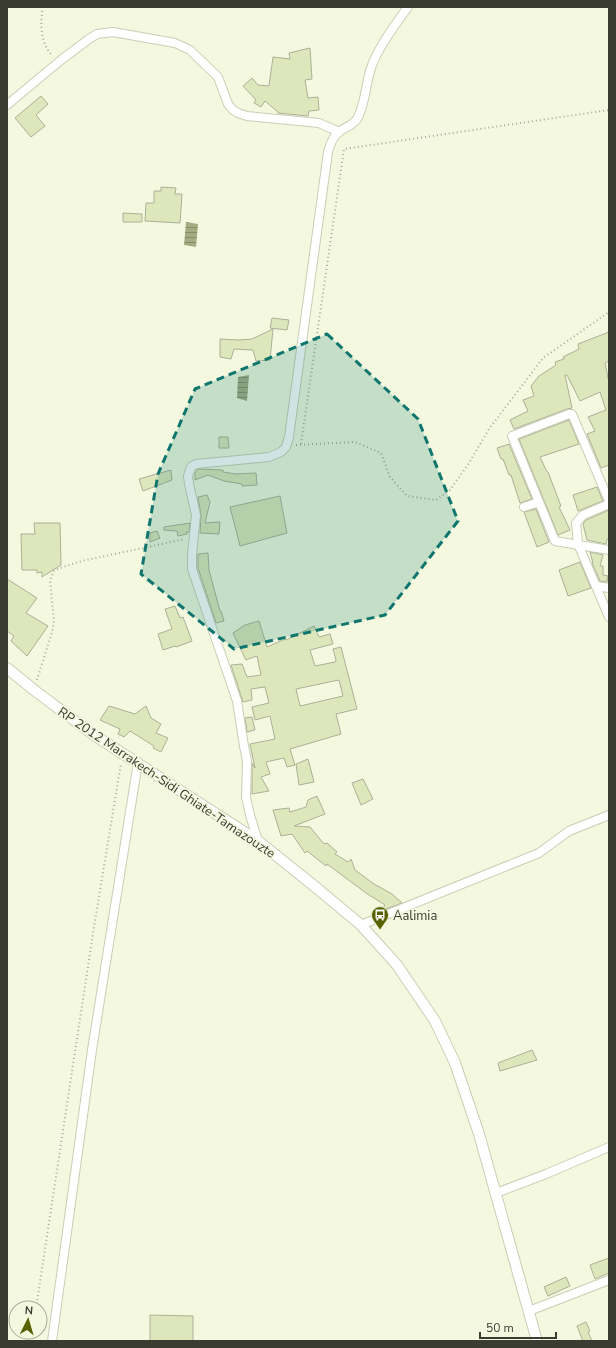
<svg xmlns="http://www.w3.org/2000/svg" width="616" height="1348" viewBox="0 0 616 1348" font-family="'Nunito Sans',sans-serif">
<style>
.water{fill:url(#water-rules)}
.building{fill:#dee7bb;stroke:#abb098;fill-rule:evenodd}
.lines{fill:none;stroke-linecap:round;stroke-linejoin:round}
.minor-casing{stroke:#c9cfb6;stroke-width:10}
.tertiary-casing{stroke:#c9cfb6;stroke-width:12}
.path{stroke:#a8ac99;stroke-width:2;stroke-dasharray:1 3;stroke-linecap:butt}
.minor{stroke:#fff;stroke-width:8}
.tertiary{stroke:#fff;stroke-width:10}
.marked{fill:#0f766e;fill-opacity:0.2;stroke:#0f766e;stroke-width:3;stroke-dasharray:8 5;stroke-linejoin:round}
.labels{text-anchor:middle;stroke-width:3.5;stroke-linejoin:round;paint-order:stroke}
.street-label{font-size:13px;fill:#3a3c32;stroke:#f3f8df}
.poi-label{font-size:13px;fill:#3a3c32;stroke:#f3f8df;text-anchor:start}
</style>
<defs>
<pattern id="water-rules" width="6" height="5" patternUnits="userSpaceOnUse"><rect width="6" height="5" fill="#a5ac82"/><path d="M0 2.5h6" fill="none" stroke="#878d6b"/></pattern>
</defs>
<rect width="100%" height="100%" fill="#f3f8df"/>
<g class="water">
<path d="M186,222L198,224L196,247L184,245Z"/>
<path d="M249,375L247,401L237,398L238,377Z"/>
</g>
<g class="building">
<path d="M310,48L312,79L305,80L308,98L318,97L319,110L309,111L308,116L278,113V112L265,101L261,107L254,103L256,100L243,86L252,78L258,85L269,86L273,57L290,59L289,53Z"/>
<path d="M41,96L48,104L36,115L45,126L31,137L15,118Z"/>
<path d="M161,187L176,188L175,194H182L180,223L145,221L146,203H154V191H161Z"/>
<path d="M123,213L142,214V222H123Z"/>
<path d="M272,318L289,320L287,330L270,328Z"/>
<path d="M273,329L270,360L256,361L253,350L234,349L231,359L220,357V339L239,340L252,339Z"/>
<path d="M609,332V361L605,363L609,383V465L601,468L587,434L595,431L588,417L606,410L600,392L580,401L567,375H565L572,408L567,409L514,429L510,420L528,411L523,400L534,396L531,386L539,376L556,365L555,362L564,359L563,357L579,349L578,344Z"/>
<path d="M569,420L579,444L540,457L547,472H548L561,506L559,507L570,530L558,535L519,439Z"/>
<path d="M219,437H228L229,448H219Z"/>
<path d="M509,444L532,499L520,503L511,475H509L503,459H501L497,448Z"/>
<path d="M198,469L223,470V472L236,474L256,473L257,485L242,486V484L224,481L208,475L195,480V473Z"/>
<path d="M171,470L172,480L143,491L139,479Z"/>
<path d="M597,487L603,501L578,511L573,495Z"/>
<path d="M207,495L210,502L205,523L220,522L219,534L200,533L201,515L198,497Z"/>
<path d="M280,496L287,533L240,546L230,507Z"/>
<path d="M536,509L549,542L537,547L524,512Z"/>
<path d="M609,510V539H607L606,544L587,540L583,524L586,520Z"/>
<path d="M34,523H60L61,565L42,577V572L37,573V570H22L21,534H35Z"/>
<path d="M190,523L189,532H186L187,534L178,536L177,531L164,530V527Z"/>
<path d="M157,531L160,538L150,542V533Z"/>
<path d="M590,552L603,555L600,566H603V575L608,576L607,582L600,581L592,563H593Z"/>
<path d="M208,553L209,570L220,611H221L224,621L216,623L198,568V554Z"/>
<path d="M580,562L591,588L568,596L559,570Z"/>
<path d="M7,579L37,598L26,613L48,626L27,656L11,641L14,636L7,631Z"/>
<path d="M175,606L180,618L183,617L192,641L176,647L175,646L163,650L158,634L172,629L165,609Z"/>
<path d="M259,621L267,647L285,639L286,640L314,626L319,637L330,634L333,644L310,650L315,666L335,662L336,660L333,649L341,647L357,709L336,714L341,734L290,749L295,765L287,767L284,758L266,762L270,774L261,777L269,791L252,794V763L255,768L250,744L275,739L270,716L255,720L252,707L269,703L265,687L251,689L252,700L243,702L231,665L242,664L247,677L261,675L257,656L246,660L233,633L245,625ZM339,680L343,696L300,706L296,689Z"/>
<path d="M109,706L135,714L146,706L151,718L161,724L156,733L168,738L161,752L153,748L154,746L130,731L124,737L118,734L120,729L100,720Z"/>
<path d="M252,717L255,730L247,732L245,718Z"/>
<path d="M308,759L314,782L299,785L296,764Z"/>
<path d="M363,779L373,799L361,805L352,783Z"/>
<path d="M317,796L325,814L294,826L310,827L324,844L327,843L337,852L335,854L348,862L351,859L355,870L374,884L392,894L402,903L386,909L383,908L385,905L366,893L327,864L326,866L307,851L305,853L292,834L281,836L273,810L289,808L290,812L306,807L308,800Z"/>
<path d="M532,1050L537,1060L500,1071L498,1063Z"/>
<path d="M609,1258V1273L595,1279L590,1265Z"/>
<path d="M566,1277L570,1286L548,1296L544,1287Z"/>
<path d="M150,1315L193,1316V1341H150Z"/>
<path d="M586,1322L590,1331L588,1332L592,1341H583L577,1326Z"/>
</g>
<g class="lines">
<g class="minor-casing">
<g id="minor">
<path d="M7,105L61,60L89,39L97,34L113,32L175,43L190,50L218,77L228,104L233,110L238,113L247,116L319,123L339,132"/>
<path d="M609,501L572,414H569L512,436L555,541L609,550"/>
<path d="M609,504L583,515L576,523L578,544L609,617"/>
<path d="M524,507L539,502"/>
<path d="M596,586L609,588"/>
<path d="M258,841L250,815L246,797L247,761L244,746L237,701L192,569V555L196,515L189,484L188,476L191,467L196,464L269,457L281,452L286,447L289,437L328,152C330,144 333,136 340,131C346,127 353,125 357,119C365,106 366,82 371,68C377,49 396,23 408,7"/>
<path d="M361,925L539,853L569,831L609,815"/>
<path d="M496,1193L546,1174L609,1147"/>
<path d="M529,1311L609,1280"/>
<path d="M52,1341L92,1050L138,762"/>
</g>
</g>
<g class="tertiary-casing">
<path id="tertiary" d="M7,668L34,690L94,735L258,841L313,885L361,925L397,965L435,1021L455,1063L479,1134L537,1341"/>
</g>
<g class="path">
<path d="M43,7C40,23 40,44 53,56"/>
<path d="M301,444L344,149L609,110"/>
<path d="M296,445L355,442L381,453L390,477L407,496L436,500L450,490L469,463L489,429L543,358L609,312"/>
<path d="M37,680L52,632L54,621L50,580L54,571L60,568L82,561L185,539"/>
<path d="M36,1308L94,927L121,763"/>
<path d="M31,1341L32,1332"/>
</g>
<use href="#minor" class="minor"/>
<use href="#tertiary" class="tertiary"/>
</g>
<path class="marked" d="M327,334L418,419L458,521L385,615L234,649L141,574L158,474L195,389Z"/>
<defs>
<g id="bus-pin" transform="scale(0.9)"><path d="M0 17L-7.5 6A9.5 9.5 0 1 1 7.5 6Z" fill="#576100" stroke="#f3f8df"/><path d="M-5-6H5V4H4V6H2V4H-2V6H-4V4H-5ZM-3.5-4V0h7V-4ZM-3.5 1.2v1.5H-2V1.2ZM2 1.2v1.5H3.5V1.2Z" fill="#fff"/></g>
</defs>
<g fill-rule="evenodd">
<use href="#bus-pin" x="380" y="915"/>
</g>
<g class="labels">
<g class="street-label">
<text transform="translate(167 782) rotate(34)" y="5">RP 2012 Marrakech-Sidi Ghiate-Tamazouzte</text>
</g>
<g class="poi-label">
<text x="393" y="920">Aalimia</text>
</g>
</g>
<rect width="616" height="1348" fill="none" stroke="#3a3c32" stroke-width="16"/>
<g transform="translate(28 1320) rotate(5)"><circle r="19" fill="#f3f8df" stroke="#a9ad9a"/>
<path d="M0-3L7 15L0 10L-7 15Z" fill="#576100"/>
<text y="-6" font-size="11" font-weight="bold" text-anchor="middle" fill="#3a3c32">N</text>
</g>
<path d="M480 1332v6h76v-6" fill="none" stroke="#3a3c32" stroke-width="2"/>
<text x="486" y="1332" font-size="12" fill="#3a3c32" stroke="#f3f8df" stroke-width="3" paint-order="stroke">50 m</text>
</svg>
